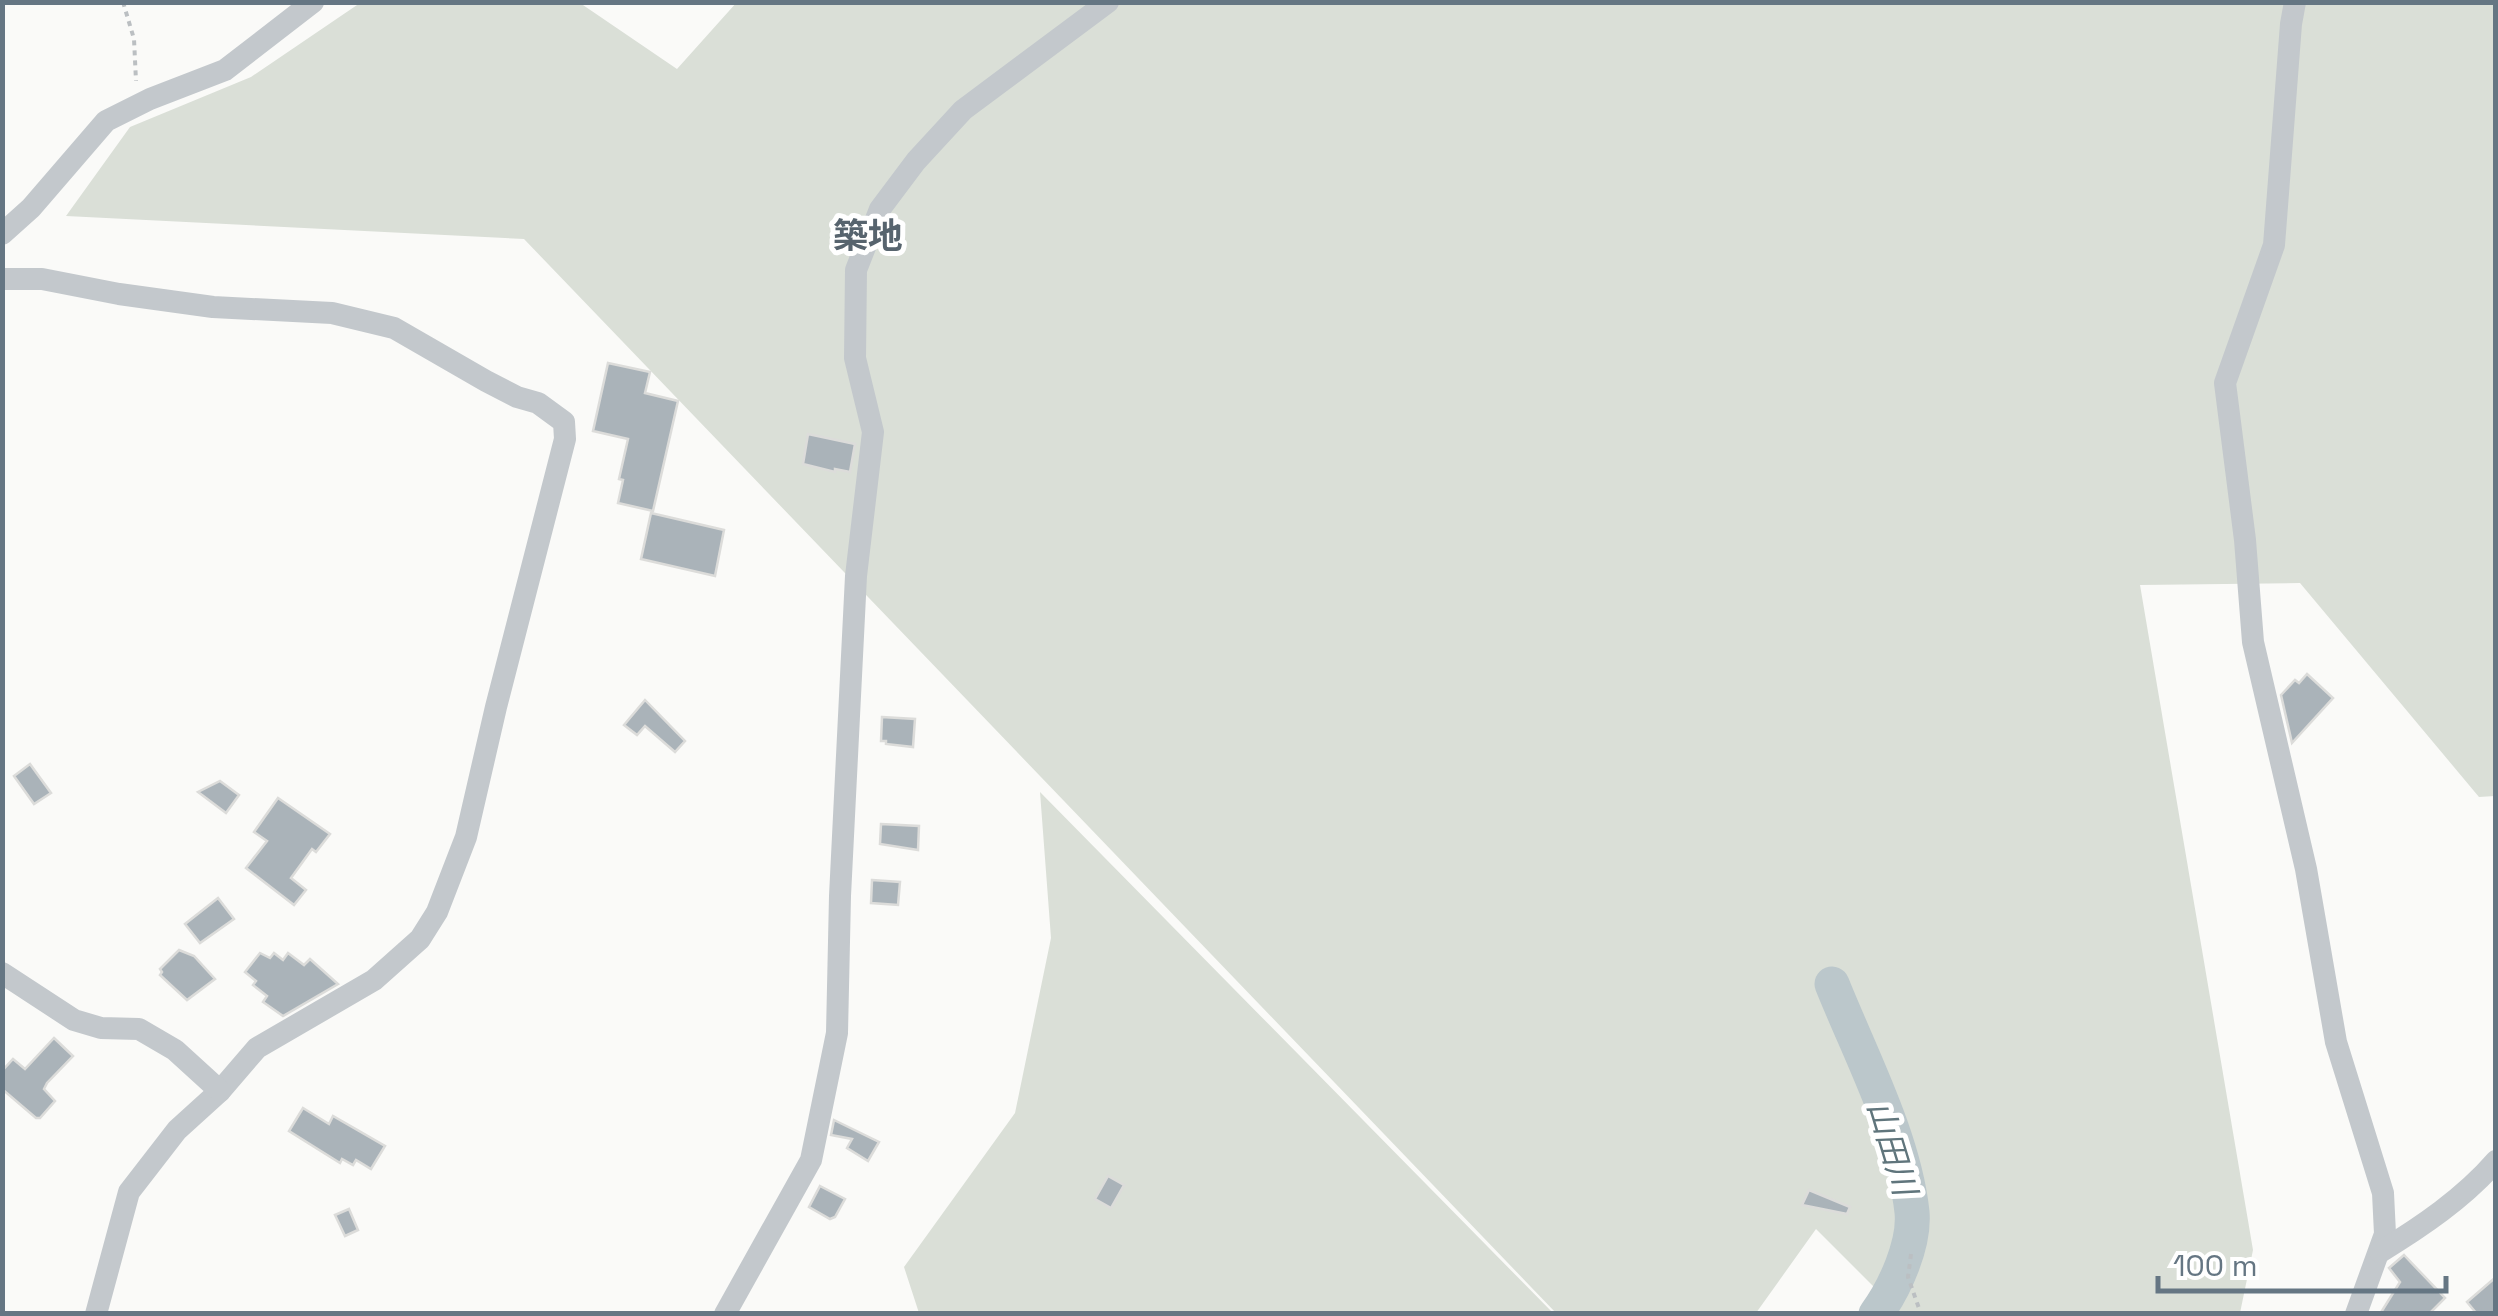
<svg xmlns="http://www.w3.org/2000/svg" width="2498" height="1316" viewBox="0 0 2498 1316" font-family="'Space Grotesk','Noto Sans JP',sans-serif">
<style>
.green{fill:#dadfd7}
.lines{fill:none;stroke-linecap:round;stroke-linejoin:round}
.river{stroke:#bbc7cb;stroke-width:35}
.building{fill:#aab3b9;stroke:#dcdcda;stroke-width:2.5}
.path{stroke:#bbbfc2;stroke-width:4;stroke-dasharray:5 5;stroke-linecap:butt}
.minor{stroke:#c3c8cc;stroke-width:22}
.labels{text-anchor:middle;stroke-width:10;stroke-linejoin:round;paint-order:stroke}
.water-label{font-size:32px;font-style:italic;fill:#60757c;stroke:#fff}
.quarter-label{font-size:35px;font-weight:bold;fill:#57646e;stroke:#fff}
</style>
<rect width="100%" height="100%" fill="#fafaf8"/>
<g class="green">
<path d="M737,2L2495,3V796L2479,797L2300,583L2140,585L2253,1250L2240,1313H1900L1816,1229L1756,1313H1556L524,239L66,216L130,127L251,77L360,3H580L677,69Z"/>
<path d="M1040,792L1553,1313H919L904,1267L1015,1113L1051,938Z"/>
</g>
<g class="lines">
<path class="river" d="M1832,984C1860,1054 1904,1137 1912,1212C1915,1244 1895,1288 1876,1314"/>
</g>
<g class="building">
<path d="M608,363L650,372L645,393L678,401L653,511L618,503L623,480L619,479L628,439L593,431Z"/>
<path d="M808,434L855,444L850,472L835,469V472L803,464Z"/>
<path d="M651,513L724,530L715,576L641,559Z"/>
<path d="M2307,674L2333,698L2292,743L2281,695L2295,680L2299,683Z"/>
<path d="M645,700L685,741L675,752L645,726L637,735L624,725Z"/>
<path d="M882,717L915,719L913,747L886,744V741H881Z"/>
<path d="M30,764L51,793L34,804L14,776Z"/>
<path d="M220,781L239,795L226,813L198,792Z"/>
<path d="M278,798L330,834L316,852L312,849L291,878L306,890L294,905L246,868L267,841L254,832Z"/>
<path d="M881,824L919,826L918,850L880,844Z"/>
<path d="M872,880L900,882L898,905L871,903Z"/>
<path d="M218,898L234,919L200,943L185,924Z"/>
<path d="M179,950L194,956L215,979L187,1000L160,975L162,972L160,969Z"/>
<path d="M260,953L270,958L274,953L283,960L288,953L304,965L310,959L338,984L283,1016L263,1002L267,996L253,985L256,981L245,972Z"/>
<path d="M54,1038L73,1056L47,1083L44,1089L55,1101L40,1118H36L2,1089V1071L13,1059L25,1069Z"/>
<path d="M303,1108L329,1124L333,1116L385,1146L371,1169L356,1160L353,1165L342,1159L340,1163L289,1131Z"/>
<path d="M834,1120L879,1142L868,1161L847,1148L852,1139L831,1135Z"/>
<path d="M1108,1176L1124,1185L1111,1208L1095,1199Z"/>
<path d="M820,1186L845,1199L835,1217L830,1219L809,1207Z"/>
<path d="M1809,1190L1850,1207L1847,1214L1802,1205Z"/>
<path d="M349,1209L358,1230L345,1236L335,1215Z"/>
<path d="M2404,1255L2445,1298L2429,1314H2380L2400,1282L2389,1268Z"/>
<path d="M2496,1277V1314H2477L2467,1302Z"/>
</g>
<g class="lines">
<g class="path">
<path d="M123,2L134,39L136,81"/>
<path d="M1911,1254L1908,1277L1921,1314"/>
</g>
<g class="minor">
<path d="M2295,2L2291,24L2274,245L2225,383L2245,540L2253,642L2306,869L2336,1042L2383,1193L2385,1234L2356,1314"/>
<path d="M2,234L31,208L106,121L150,99L225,70L313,2"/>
<path d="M2,279H42L119,294L213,307L332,313L394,328L486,381L517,397L538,403L564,422L565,439L496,707L466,837L437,912L420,939L374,980L257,1048L220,1091L177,1130L129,1192L96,1314"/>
<path d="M2,973L74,1020L101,1028L139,1029L175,1050L220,1091"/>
<path d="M2380,1252C2421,1227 2464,1198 2496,1161"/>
<path d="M725,1314L811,1160L837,1033L840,896L856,576L873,432L855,358L856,270L880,209L916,161L963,110L1108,2"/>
</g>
</g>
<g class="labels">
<g class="water-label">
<text transform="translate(1892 1148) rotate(73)" y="11">山田川</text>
</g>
<g class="quarter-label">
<text x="868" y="248">築地</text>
</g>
</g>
<rect width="2498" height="1316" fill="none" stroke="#657683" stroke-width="10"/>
<path d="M2158 1276v15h288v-15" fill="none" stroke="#657683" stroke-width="5"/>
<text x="2173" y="1276" font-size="30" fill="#657683" stroke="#ffffff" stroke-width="8" paint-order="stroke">100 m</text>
</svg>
